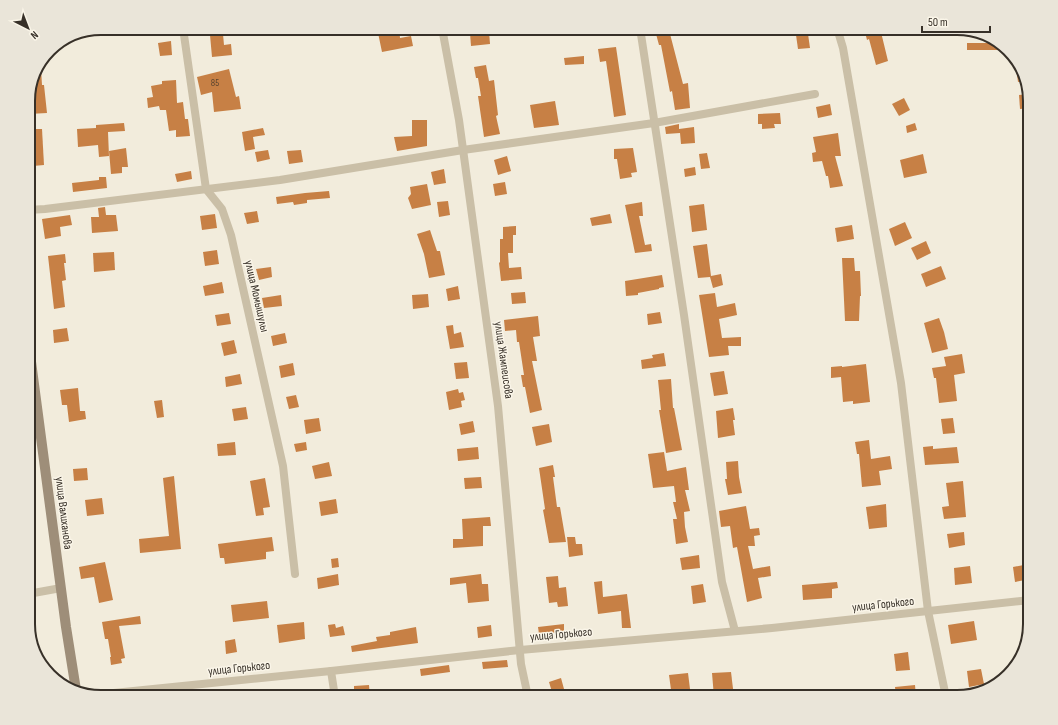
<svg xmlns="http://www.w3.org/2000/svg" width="1058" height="725" viewBox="0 0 1058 725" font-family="'Sofia Sans Condensed',sans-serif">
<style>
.building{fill:#c78045}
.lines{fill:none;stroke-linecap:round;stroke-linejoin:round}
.minor{stroke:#cabfa7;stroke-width:8}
.secondary{stroke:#9e8e79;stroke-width:10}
.labels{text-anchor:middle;stroke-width:3;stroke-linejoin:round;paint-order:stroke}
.number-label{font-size:10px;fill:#5b442f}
.street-label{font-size:12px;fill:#373028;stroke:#faf5e8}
.rim{fill:none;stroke:#373028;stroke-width:2}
</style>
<rect width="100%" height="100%" fill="#f2ecdc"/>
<g class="building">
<path d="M377,28H399L400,38L411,36L413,46L382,52Z"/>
<path d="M591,28H613V33L592,35Z"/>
<path d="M864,28H880L888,61L876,65L869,39L867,40Z"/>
<path d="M669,30L683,84L688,83L690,108L675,110L672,91L670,92L661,45H659L656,34Z"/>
<path d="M489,31L490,44L471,46L470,33Z"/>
<path d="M223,34L224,45L231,44L232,55L212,57L210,35Z"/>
<path d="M808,34L810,48L798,49L796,35Z"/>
<path d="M171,41L172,55L160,56L158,43Z"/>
<path d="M967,43H1000L1007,50H967Z"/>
<path d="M616,47L626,115L614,117L606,61L600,62L598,49Z"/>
<path d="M584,56V64L565,65L564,58Z"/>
<path d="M1015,60L1022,68L1025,81L1018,82Z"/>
<path d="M486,65L489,81L494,80L498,115L496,116L500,134L484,137L478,96H481L478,78H476L474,67Z"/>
<path d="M41,69L42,85H44L47,113L29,114L28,96Z"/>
<path d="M229,69L236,97L239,96L241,109L214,112L212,92L201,95L197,77Z"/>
<path d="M176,80L177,103L183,102L185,119H188L190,136L176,137V130L169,131L166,110H160L159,106L148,108L147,98L153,97L151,86L162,84V81Z"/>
<path d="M1029,94L1030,108L1020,109L1019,95Z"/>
<path d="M904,98L910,110L899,116L892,104Z"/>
<path d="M555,101L559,125L534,128L530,105Z"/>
<path d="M830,104L832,115L818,118L816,107Z"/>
<path d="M780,113L781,124H774L775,128L762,129V124H758V114Z"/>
<path d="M412,120H427V146L397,151L394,137L412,136Z"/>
<path d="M124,123L125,131L108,132L109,156L99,157L98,145L78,147L77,129L96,128V125Z"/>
<path d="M915,123L917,130L907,133L906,126Z"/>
<path d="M679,124V129L694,127L695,143L681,144L680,133L666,134L665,127Z"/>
<path d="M263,128L265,135L253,137L255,149L245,151L242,132Z"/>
<path d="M30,129H42L44,165L33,166Z"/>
<path d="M838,133L841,156H835L843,186L830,188L828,176H826L822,161L813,162L812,153L816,152L813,137Z"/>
<path d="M126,148L128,167H122V173L111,174L109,151Z"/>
<path d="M633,148L637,172L631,173L632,177L620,179L617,159H614V149Z"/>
<path d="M268,150L270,159L257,162L255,152Z"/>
<path d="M301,150L303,162L289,164L287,151Z"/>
<path d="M707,153L710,168L701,169L699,154Z"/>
<path d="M923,154L927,173L904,178L900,160Z"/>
<path d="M507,156L511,171L498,175L494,160Z"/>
<path d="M695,167L696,175L685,177L684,169Z"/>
<path d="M444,169L446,183L434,185L431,172Z"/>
<path d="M191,171L192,179L177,182L175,174Z"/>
<path d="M99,177H106L107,188L73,192L72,183L99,180Z"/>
<path d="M505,182L507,194L495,196L493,184Z"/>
<path d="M427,184L431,205L412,209L408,198L411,194L410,187Z"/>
<path d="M329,191L330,198L307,200V203L294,205L293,202L277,204L276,197L305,193Z"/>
<path d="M448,201L450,215L439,217L437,202Z"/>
<path d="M642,202L643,216H639L645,245L651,244L652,251L635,253L625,205Z"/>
<path d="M704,204L707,230L692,232L689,206Z"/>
<path d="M105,207L106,215H116L118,231L92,233L91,217H99L98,208Z"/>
<path d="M257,211L259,222L247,224L244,213Z"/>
<path d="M215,214L217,228L202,230L200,216Z"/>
<path d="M610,214L612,223L592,226L590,218Z"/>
<path d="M70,215L72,225L60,227L61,236L45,239L42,219Z"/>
<path d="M905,222L912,238L895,246L889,229Z"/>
<path d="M852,225L854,239L837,242L835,228Z"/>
<path d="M516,226V235H513V253H508L509,268L521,267L522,279L501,281L499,263L500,262V239H503V227Z"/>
<path d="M430,230L437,251H440L445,275L429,278L424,254L417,234Z"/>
<path d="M926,241L931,253L917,260L911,248Z"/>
<path d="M707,244L711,276L721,274L723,285L713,288L710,277L698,278L693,246Z"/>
<path d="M217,250L219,264L205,266L203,252Z"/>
<path d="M114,252L115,270L94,272L93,253Z"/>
<path d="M65,254L66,263H64L66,280L62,281L65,307L54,309L48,256Z"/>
<path d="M842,258H854L855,271H860L861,296H860L859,321H845Z"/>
<path d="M941,266L946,279L926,287L921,274Z"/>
<path d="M271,267L272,277L259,280L256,269Z"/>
<path d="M662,275L664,287L659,288V289L638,293V295L626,296L625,281Z"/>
<path d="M222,282L224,293L205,296L203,286Z"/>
<path d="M458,286L460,299L448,301L446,289Z"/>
<path d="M525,292L526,303L512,304L511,293Z"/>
<path d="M715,293L717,307L735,303L737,315L719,319L722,338L741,337V346H728L729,355L709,357L699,295Z"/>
<path d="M428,294L429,307L413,309L412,295Z"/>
<path d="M281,295L282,306L264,308L262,298Z"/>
<path d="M660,312L662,323L648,325L647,314Z"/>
<path d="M229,313L231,324L217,326L215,315Z"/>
<path d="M538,316L540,336L533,337L537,361H532L542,410L530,413L525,387H523L521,375H524L519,342H517L516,330L505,331L504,320Z"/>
<path d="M939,318L944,332L948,349L932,353L924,323Z"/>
<path d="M453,325L454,334L461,332L464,347L450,349L446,326Z"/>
<path d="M67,328L69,341L54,343L53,330Z"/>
<path d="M285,333L287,343L273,346L271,336Z"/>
<path d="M234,340L237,353L224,356L221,343Z"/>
<path d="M664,353L666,366L642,369L641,360L653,358L652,355Z"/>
<path d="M962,354L965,373L954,375L957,401L939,403L936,378H934L932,368L946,366L944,357Z"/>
<path d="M467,362L469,378L456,379L454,363Z"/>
<path d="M293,363L295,375L281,378L279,366Z"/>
<path d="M866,364L870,402L853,404V401L843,402L841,377L831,378V367L842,366V367Z"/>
<path d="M724,371L728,394L714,396L710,373Z"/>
<path d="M240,374L242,384L226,387L225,377Z"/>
<path d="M671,379L673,408H674L682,450L666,453L659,410H661L658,380Z"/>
<path d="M78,388L80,411H85L86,419L69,422L67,405H62L60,390Z"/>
<path d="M458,389L459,393L463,392L465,400L461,401L462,407L449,410L446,392Z"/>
<path d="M296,395L299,407L289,409L286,397Z"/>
<path d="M162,400L164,417L157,418L154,401Z"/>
<path d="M246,407L248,419L234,421L232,409Z"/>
<path d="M733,408L735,420H733L735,435L718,438L716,411Z"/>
<path d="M319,418L321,431L306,434L304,420Z"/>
<path d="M953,418L955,433L943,434L941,419Z"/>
<path d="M473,421L475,432L461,435L459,424Z"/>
<path d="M549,424L552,442L536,446L532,427Z"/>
<path d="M869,440L871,459L890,456L892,469L879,471L881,485L862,487L859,454H857L855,442Z"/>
<path d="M235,442L236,455L218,456L217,444Z"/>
<path d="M306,442L307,450L296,452L294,444Z"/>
<path d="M933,446V449L957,447L959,463L925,465L923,447Z"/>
<path d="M478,447L479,459L458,461L457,449Z"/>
<path d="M664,452L667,471L686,467L689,490H685L690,511L684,512L685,527L688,542L676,544L673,519H677L673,502H676L674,486L653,488L648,454Z"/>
<path d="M738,461L739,477L742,493L728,495L725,479H727L726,462Z"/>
<path d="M329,462L332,476L315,479L312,466Z"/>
<path d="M553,465L555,477H553L557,507H560L566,542L549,543L543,510L545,509L539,468Z"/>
<path d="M87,468L88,480L74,481L73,469Z"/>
<path d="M174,476L181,549L140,553L139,539L169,536L163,478Z"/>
<path d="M481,477L482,488L465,489L464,478Z"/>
<path d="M265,478L270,507L263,508L264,515L256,516L250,481Z"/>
<path d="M963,481L966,517L944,519L942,507L949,506L946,483Z"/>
<path d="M102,498L104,514L87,516L85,500Z"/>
<path d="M336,499L338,513L321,516L319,502Z"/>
<path d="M886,504L887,527L869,529L866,507Z"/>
<path d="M746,506L750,529L759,528L760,535L754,536L755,546H748L753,569L770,566L771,576L758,578L762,598L747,602L737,547L733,548L730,526L721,527L719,511Z"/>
<path d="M490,517L491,526H483V546L453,548V539H463L462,519Z"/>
<path d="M964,532L965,545L949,548L947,534Z"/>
<path d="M272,537L274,551L266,552V559L225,564L224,558H220L218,544Z"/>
<path d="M567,537H575L576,544H582L583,555L569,557Z"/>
<path d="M699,555L700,568L682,570L680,558Z"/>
<path d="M338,558L339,567L332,568L331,559Z"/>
<path d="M105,562L113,600L99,603L94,577L81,579L79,567Z"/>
<path d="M1029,564L1030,579L1015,582L1013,567Z"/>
<path d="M970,566L972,583L955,585L954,568Z"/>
<path d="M338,574L339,585L318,589L317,578Z"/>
<path d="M481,574L482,584H488L489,601L468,603L466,583L450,585V578Z"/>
<path d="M558,576L559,588L566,587L568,606L558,607L557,602L549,603L546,577Z"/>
<path d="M602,581L603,597L627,594L631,628H622L621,611L598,614L594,582Z"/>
<path d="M837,582L838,588L832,589V598L803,600L802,585Z"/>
<path d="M703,584L706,602L693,604L691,586Z"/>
<path d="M267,601L269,618L233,622L231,605Z"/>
<path d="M140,616L141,624L119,626L125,658L121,659L122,663L111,665L110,657H111L108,639H105L102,622Z"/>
<path d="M974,621L977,640L951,644L948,625Z"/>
<path d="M304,622L305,639L279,643L277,625Z"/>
<path d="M335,624L336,628L343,626L345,635L330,637L328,625Z"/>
<path d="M564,624V632L539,634L538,627Z"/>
<path d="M491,625L492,636L478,638L477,627Z"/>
<path d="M416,627L418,643L352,652L351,646L377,641L376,637L390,635V632Z"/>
<path d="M235,639L237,652L226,654L225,641Z"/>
<path d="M908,652L910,670L896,671L894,654Z"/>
<path d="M507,660L508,667L483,669L482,662Z"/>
<path d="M449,665L450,672L421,676L420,669Z"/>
<path d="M981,669L984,684L969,687L967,671Z"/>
<path d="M731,672L734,697H714L712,673Z"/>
<path d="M688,673L691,697H672L669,675Z"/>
<path d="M561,678L564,689L552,692L549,682Z"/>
<path d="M369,685L370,697H354V686Z"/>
<path d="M915,685L916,697H896L895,687Z"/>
</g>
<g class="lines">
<g class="minor">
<path d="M183,28L206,189L222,209L231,235L283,466L295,574"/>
<path d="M442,28L459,120L498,406L521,664L528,697"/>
<path d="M640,28L684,315L722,582L735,631"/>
<path d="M837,28L843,48L901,383L928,611L946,697"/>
<path d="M28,210L45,209L280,180L463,150L654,123L815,94"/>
<path d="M28,594L61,588"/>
<path d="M331,671L335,697"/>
<path d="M94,695L331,671L520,650L772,628L1030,600"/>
</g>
<path class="secondary" d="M28,339L66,627L76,690"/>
</g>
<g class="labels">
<g class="number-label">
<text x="215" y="86">85</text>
</g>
<g class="street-label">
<text transform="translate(257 296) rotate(77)" y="4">улица Момышулы</text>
<text transform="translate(504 360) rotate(82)" y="4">улица Жампеисова</text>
<text transform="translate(64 513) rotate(83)" y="4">улица Валиханова</text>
<text transform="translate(883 604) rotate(-6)" y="4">улица Горького</text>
<text transform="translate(561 634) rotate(-5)" y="4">улица Горького</text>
<text transform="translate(239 668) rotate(-6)" y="4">улица Горького</text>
</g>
</g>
<path d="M0 0H1058V725H0ZM101 35H957A66 66 0 0 1 1023 101V624A66 66 0 0 1 957 690H101A66 66 0 0 1 35 624V101A66 66 0 0 1 101 35Z" fill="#eae5d9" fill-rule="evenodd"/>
<path class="rim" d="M101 35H957A66 66 0 0 1 1023 101V624A66 66 0 0 1 957 690H101A66 66 0 0 1 35 624V101A66 66 0 0 1 101 35Z"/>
<g transform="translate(28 28) rotate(138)" stroke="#faf5e8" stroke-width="3" paint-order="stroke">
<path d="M0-3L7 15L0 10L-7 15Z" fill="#373028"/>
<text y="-6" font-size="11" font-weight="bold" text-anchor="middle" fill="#373028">N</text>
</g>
<path d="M922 26v6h68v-6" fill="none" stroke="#373028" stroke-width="2"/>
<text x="928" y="26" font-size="12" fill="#373028" stroke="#faf5e8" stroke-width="3" paint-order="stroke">50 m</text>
</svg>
